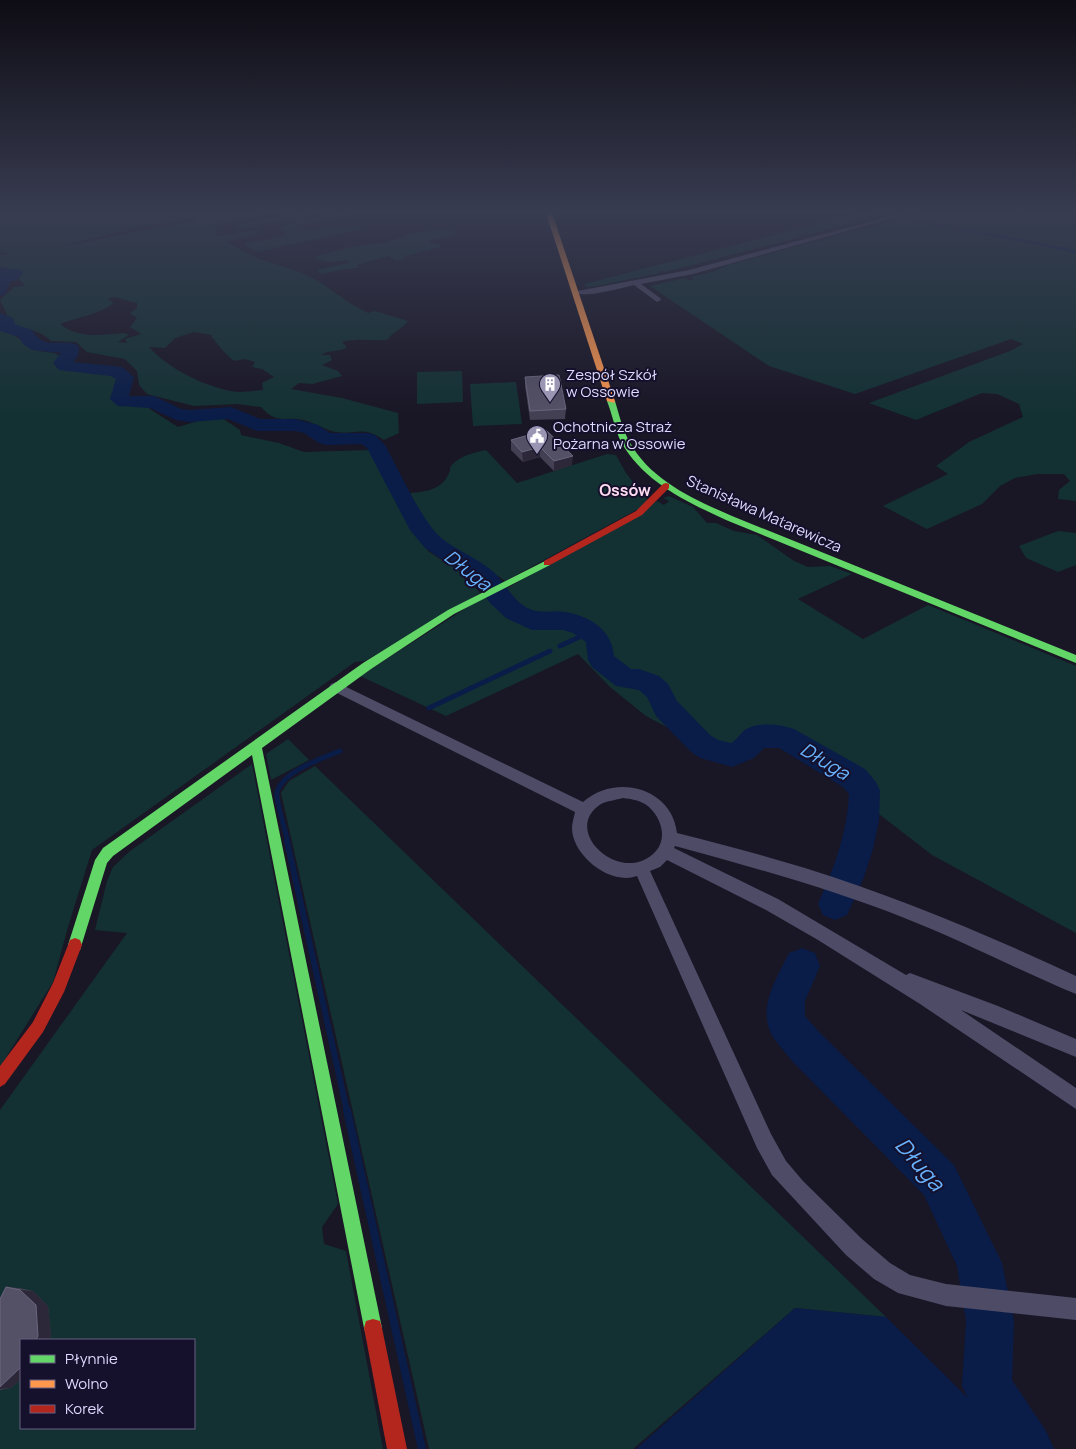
<svg xmlns="http://www.w3.org/2000/svg" width="1076" height="1449" viewBox="0 0 1076 1449" font-family="Manrope,sans-serif">
<style>
.green{fill:#133133;fill-rule:evenodd}
.water{fill:#0a1d48}
.lines{fill:none;stroke-linecap:round;stroke-linejoin:round}
.stream-far3{stroke:#0a1d48;stroke-width:2.5}
.stream-far2{stroke:#0a1d48;stroke-width:5}
.stream-far1{stroke:#0a1d48;stroke-width:6}
.stream{stroke:#0a1d48;stroke-width:8}
.river{fill:#0a1d48;fill-rule:evenodd}
.street{fill:#4d4b66;fill-rule:evenodd}
.fast{fill:#63d668;fill-rule:evenodd}
.slow{fill:#ff974d;fill-rule:evenodd}
.jam{fill:#b3261e;fill-rule:evenodd}
.wall{fill:#444053}
.shaded-wall{fill:#2c2839}
.building{fill:#545065;stroke:#6a667e}
.labels{text-anchor:middle;stroke-width:4;stroke-linejoin:round;paint-order:stroke}
.far-poi-label{font-size:15px;fill:#dfdaff;stroke:#15102b;text-anchor:start}
.far-street-label{font-size:15px;fill:#dfdaff;stroke:#15102b}
.far-quarter-label{font-size:16px;font-weight:bold;fill:#ffdcf1;stroke:#15102b}
.water-label{font-size:19px;font-style:italic;fill:#68b3ff;stroke:#15102b}
.near-water-label{font-size:22px;font-style:italic;fill:#68b3ff;stroke:#15102b}
</style>
<rect width="100%" height="100%" fill="#191625"/>
<g class="green">
<path d="M0,213H263L258,217L215,225L213,228L217,230L218,236L258,230L261,233L226,242L257,258L300,272L320,282L351,304L368,313L375,311L408,321C402,330 393,331 387,340C372,341 357,338 342,342L347,347C339,353 329,349 321,355H330L332,360L322,365L338,371L342,376L312,384L299,383L291,389L342,398L398,413L399,433L384,440C362,425 357,435 336,432C324,430 314,422 303,420C284,416 277,425 261,407L237,404L194,406L147,394L139,385L137,371L125,359L87,352L76,342L51,341C43,332 27,328 16,326L8,317L0,300L14,287L25,286L16,275L0,276V255L10,253L0,252ZM195,217L197,219L187,222L53,248L152,224L158,225ZM114,297L137,303V308L130,313L137,318L130,327L141,334L125,339L127,343L118,342L129,335L124,333C102,335 78,339 60,324C77,317 98,315 114,303L107,299ZM194,332L212,335L211,336L224,352L234,361L245,359L255,362L252,367L262,369L274,377L262,383L263,390C255,391 247,392 239,392C211,390 168,369 149,347L165,348L175,338Z"/>
<path d="M301,213H320L298,219L262,224L250,228H238L237,226L243,223Z"/>
<path d="M339,213H357L309,223L299,227C313,238 342,218 362,229L256,252L243,244L285,236V231L280,229L291,222Z"/>
<path d="M859,213H891L878,216H872L874,217L806,235H800L801,237L677,269L665,272L658,271L660,273L597,286L587,287L584,284Z"/>
<path d="M921,213H1076V501L1058,499L1059,490L1070,481L1064,474H1037L1015,478L1000,486L982,504L927,529L883,506L948,474L936,466L969,442L1023,417L1019,404L997,394L982,393L916,420L869,403L1010,351L1023,344L1011,339L855,394L769,366L650,286L685,278L689,280H694L691,277L715,271L728,265Z"/>
<path d="M447,229L456,233C448,238 438,237 429,241L431,243L438,244L441,247L406,256L403,260L396,261L388,256L357,265L359,268L344,269L321,274L317,270L349,263L347,260C334,262 325,264 314,257L352,247L388,242L414,233Z"/>
<path d="M0,326L38,351L54,353L60,356L56,363L65,368L108,373L114,376L119,382L111,395L117,402L142,404L178,427L208,418H222L240,430L241,435L279,443L304,452L371,450L428,551L440,559L459,569L480,593L365,661L355,662L92,850L68,927L53,982L0,1067Z"/>
<path d="M462,371L463,402L417,404V372Z"/>
<path d="M516,382L522,424L473,426L470,384Z"/>
<path d="M486,450L517,483L607,454L616,455L626,473L648,501L640,508L505,581C489,568 471,566 454,555C432,540 422,516 410,493C425,492 442,490 449,473C451,470 449,469 451,466C460,455 474,453 486,450Z"/>
<path d="M669,496L693,507L707,523H716L734,531L757,535L794,561L808,567L830,566L852,574L798,599L863,639L928,605L1076,666V933L932,855L875,811V790C870,785 866,778 860,773C839,757 777,716 751,731C736,740 739,754 716,744C690,732 679,701 659,683C646,671 623,675 611,661C602,651 613,638 593,626C562,606 521,630 504,590L657,501L664,505L669,501L663,498Z"/>
<path d="M1058,531L1076,533V565L1058,572L1026,558L1019,546Z"/>
<path d="M485,596L528,625L571,629L583,633L591,640L595,648L594,657L607,673L629,685L641,687L649,691L663,715L680,734L646,716L610,687L578,654L446,716L360,676Z"/>
<path d="M288,739L309,760L271,780L266,754Z"/>
<path d="M252,764L338,1204L322,1227L324,1244L346,1251L383,1449H0V1110L127,933L95,930L107,881L113,867L130,851ZM21,1340H194V1428H21Z"/>
<path d="M315,766L886,1317L795,1308L633,1449H429L281,793L289,781Z"/>
</g>
<path class="water" d="M795,1308L886,1317L981,1411L1005,1449H636Z"/>
<g class="lines">
<g class="stream-far3">
<path d="M872,213L882,214"/>
<path d="M905,219C962,231 1020,238 1076,252"/>
</g>
<g class="stream-far2">
<path d="M560,646L590,632"/>
<path d="M429,708L550,651"/>
<path d="M288,842C286,833 276,801 277,793C281,772 323,758 340,751"/>
</g>
<path class="stream-far1" d="M287,841L347,1111"/>
<path class="stream" d="M347,1110L422,1449"/>
<g class="river">
<path d="M0,267L21,270L23,273L17,280L10,282L5,294L0,296Z"/>
<path d="M0,313L13,318L15,324L32,330C46,351 55,339 76,344L79,348L78,356L73,362L122,367L134,377L129,396H154L181,409L190,410L231,407L260,419H295L318,425L330,433H368L375,435L385,445C399,470 420,518 440,537C455,550 476,557 491,570C504,580 510,597 524,606C538,615 550,610 565,612C590,616 612,630 614,656L631,669H639L659,676L668,684L677,701L710,735L718,740L731,743C737,740 740,733 746,729C760,722 780,724 794,729L865,769L876,782L880,791L879,821L873,849L864,877L847,915L835,920L823,915L818,904C834,868 847,834 849,794L843,787L779,748H764L754,758L732,767L700,758L690,751L656,716L647,697L639,690L616,686L592,667L588,660L586,642L573,633L563,630H532L506,618L490,603L475,582L425,548L410,530L367,448L362,444L326,445L319,443L304,433L295,431H257L228,419L190,422L176,420L150,408L118,406L110,399L116,379L111,376L59,370L53,363L61,353L32,350L23,344L19,337L0,331Z"/>
<path d="M802,948L815,953L820,966L805,1001V1016L820,1033L954,1165L1002,1263L1014,1321L1012,1380L1046,1431L1054,1449H999L970,1403L962,1386L966,1321L957,1266L924,1195L792,1061C786,1053 778,1045 773,1037C756,1009 777,978 789,953Z"/>
</g>
<g class="street">
<path d="M902,213H912L693,274L641,284L660,298L661,300L657,302L634,285C621,288 583,299 572,292L689,270Z"/>
<path d="M336,682L583,802C615,773 672,787 677,833C720,844 763,855 805,868C898,897 988,935 1076,976V994C1018,970 961,940 902,917C828,888 752,867 675,846L674,848L778,899L906,975L910,973L998,1006L1076,1039V1057L961,1010L1076,1088V1109L920,1004L818,940L766,910L667,860L660,867L650,871L771,1134L786,1161L803,1181L862,1239L890,1263L910,1275L946,1284L1076,1298V1320L946,1306L898,1293L874,1279L846,1255L772,1175L757,1148L637,876C610,886 572,855 572,828C572,823 574,817 575,812L331,690L329,687L331,684ZM623,798C631,799 638,800 645,804C659,813 669,836 656,851C623,888 559,831 601,804C607,801 616,800 623,798Z"/>
</g>
<g class="fast">
<path d="M608,399L615,401C619,414 622,428 629,441C650,480 693,499 732,516L1076,655V663L726,520C685,501 644,482 621,442C615,429 612,414 607,401Z"/>
<path d="M547,560L550,561V565L454,614L371,669L262,748L382,1328L380,1335L373,1337L366,1335L364,1328L252,755L113,856L107,863L80,950L75,952L70,950L68,945L95,860L103,848L363,663L448,610Z"/>
</g>
<path class="slow" d="M546,213H552L615,401L614,403L607,401Z"/>
<g class="jam">
<path d="M666,483L669,484V488L642,515L550,565H544V561L636,511L663,484Z"/>
<path d="M75,938L80,940L82,945L64,992L43,1032L5,1084L0,1087V1066L33,1022L53,983L70,940Z"/>
<path d="M373,1319L380,1321L382,1328L407,1449H387L364,1328L366,1321Z"/>
</g>
</g>
<g class="wall">
<path d="M525,377L566,409L565,419L530,420L525,386Z"/>
<path d="M546,430L572,465L554,471L540,457L523,462L511,450V440Z"/>
<path d="M6,1287L19,1288L33,1291L48,1306L51,1336L49,1340H21V1379L11,1388L0,1390V1299Z"/>
</g>
<g class="shaded-wall">
<path d="M540,447V457L523,462L522,452Z"/>
<path d="M573,456L572,465L554,471V461Z"/>
<path d="M20,1290L33,1291L48,1306L51,1336L49,1340H36Z"/>
<path d="M21,1367V1379L11,1388L0,1389V1387Z"/>
</g>
<g class="building">
<path d="M559,375L566,409L530,411L525,377Z"/>
<path d="M546,430L573,456L554,461L540,447L522,452L511,440Z"/>
<path d="M6,1287L20,1290L36,1305L38,1336L36,1340H21V1367L0,1387V1299Z"/>
</g>
<linearGradient id="sky" x2="0" y2="1"><stop stop-color="#0e0c14"/><stop offset="0.51" stop-color="#383c51"/><stop offset="1" stop-color="#383c51" stop-opacity="0"/></linearGradient>
<rect width="1076" height="416" fill="url(#sky)"/>
<defs>
<g id="building-pin" transform="scale(1.125)"><path d="M0 17L-7.5 6A9.5 9.5 0 1 1 7.5 6Z" fill="#9a95b3" stroke="#15102b"/><path d="M-4-6H4V6H1V3H-1V6H-4ZM-2.5-4.3h1.7v1.8h-1.7ZM.8-4.3h1.7v1.8H.8ZM-2.5-1h1.7V.8h-1.7ZM.8-1h1.7V.8H.8Z" fill="#fff"/></g>
<g id="civic-pin" transform="scale(1.125)"><path d="M0 17L-7.5 6A9.5 9.5 0 1 1 7.5 6Z" fill="#9a95b3" stroke="#15102b"/><path d="M-.6-6.5H3V-4.5H.6V-3L4-1V1h2V6H-6V1h2V-1L-.6-3ZM-1.2 2.5V6h2.4V2.5Z" fill="#fff"/></g>
</defs>
<g fill-rule="evenodd">
<use href="#building-pin" x="550" y="384"/>
<use href="#civic-pin" x="537" y="436"/>
</g>
<g class="labels">
<g class="far-poi-label">
<text x="566" y="380">Zespół Szkół<tspan x="566" dy="17">w Ossowie</tspan></text>
<text x="553" y="432">Ochotnicza Straż<tspan x="553" dy="17">Pożarna w Ossowie</tspan></text>
</g>
<g class="far-street-label">
<text transform="translate(764 514) rotate(24)" y="5">Stanisława Matarewicza</text>
</g>
<g class="far-quarter-label">
<text x="625" y="496">Ossów</text>
</g>
<g class="water-label">
<text transform="translate(468 570) rotate(38)" y="7">Długa</text>
<text transform="translate(825 761) rotate(31)" y="7">Długa</text>
</g>
<g class="near-water-label">
<text transform="translate(920 1164) rotate(49)" y="8">Długa</text>
</g>
</g>
<rect x="20" y="1339" width="175" height="90" fill="#15102b" stroke="#666180"/>
<rect x="30" y="1355" width="25" height="8" fill="#63d668" stroke="#666180"/>
<text x="65" y="1364" font-size="15" fill="#dfdaff">Płynnie</text>
<rect x="30" y="1380" width="25" height="8" fill="#ff974d" stroke="#666180"/>
<text x="65" y="1389" font-size="15" fill="#dfdaff">Wolno</text>
<rect x="30" y="1405" width="25" height="8" fill="#b3261e" stroke="#666180"/>
<text x="65" y="1414" font-size="15" fill="#dfdaff">Korek</text>
</svg>
